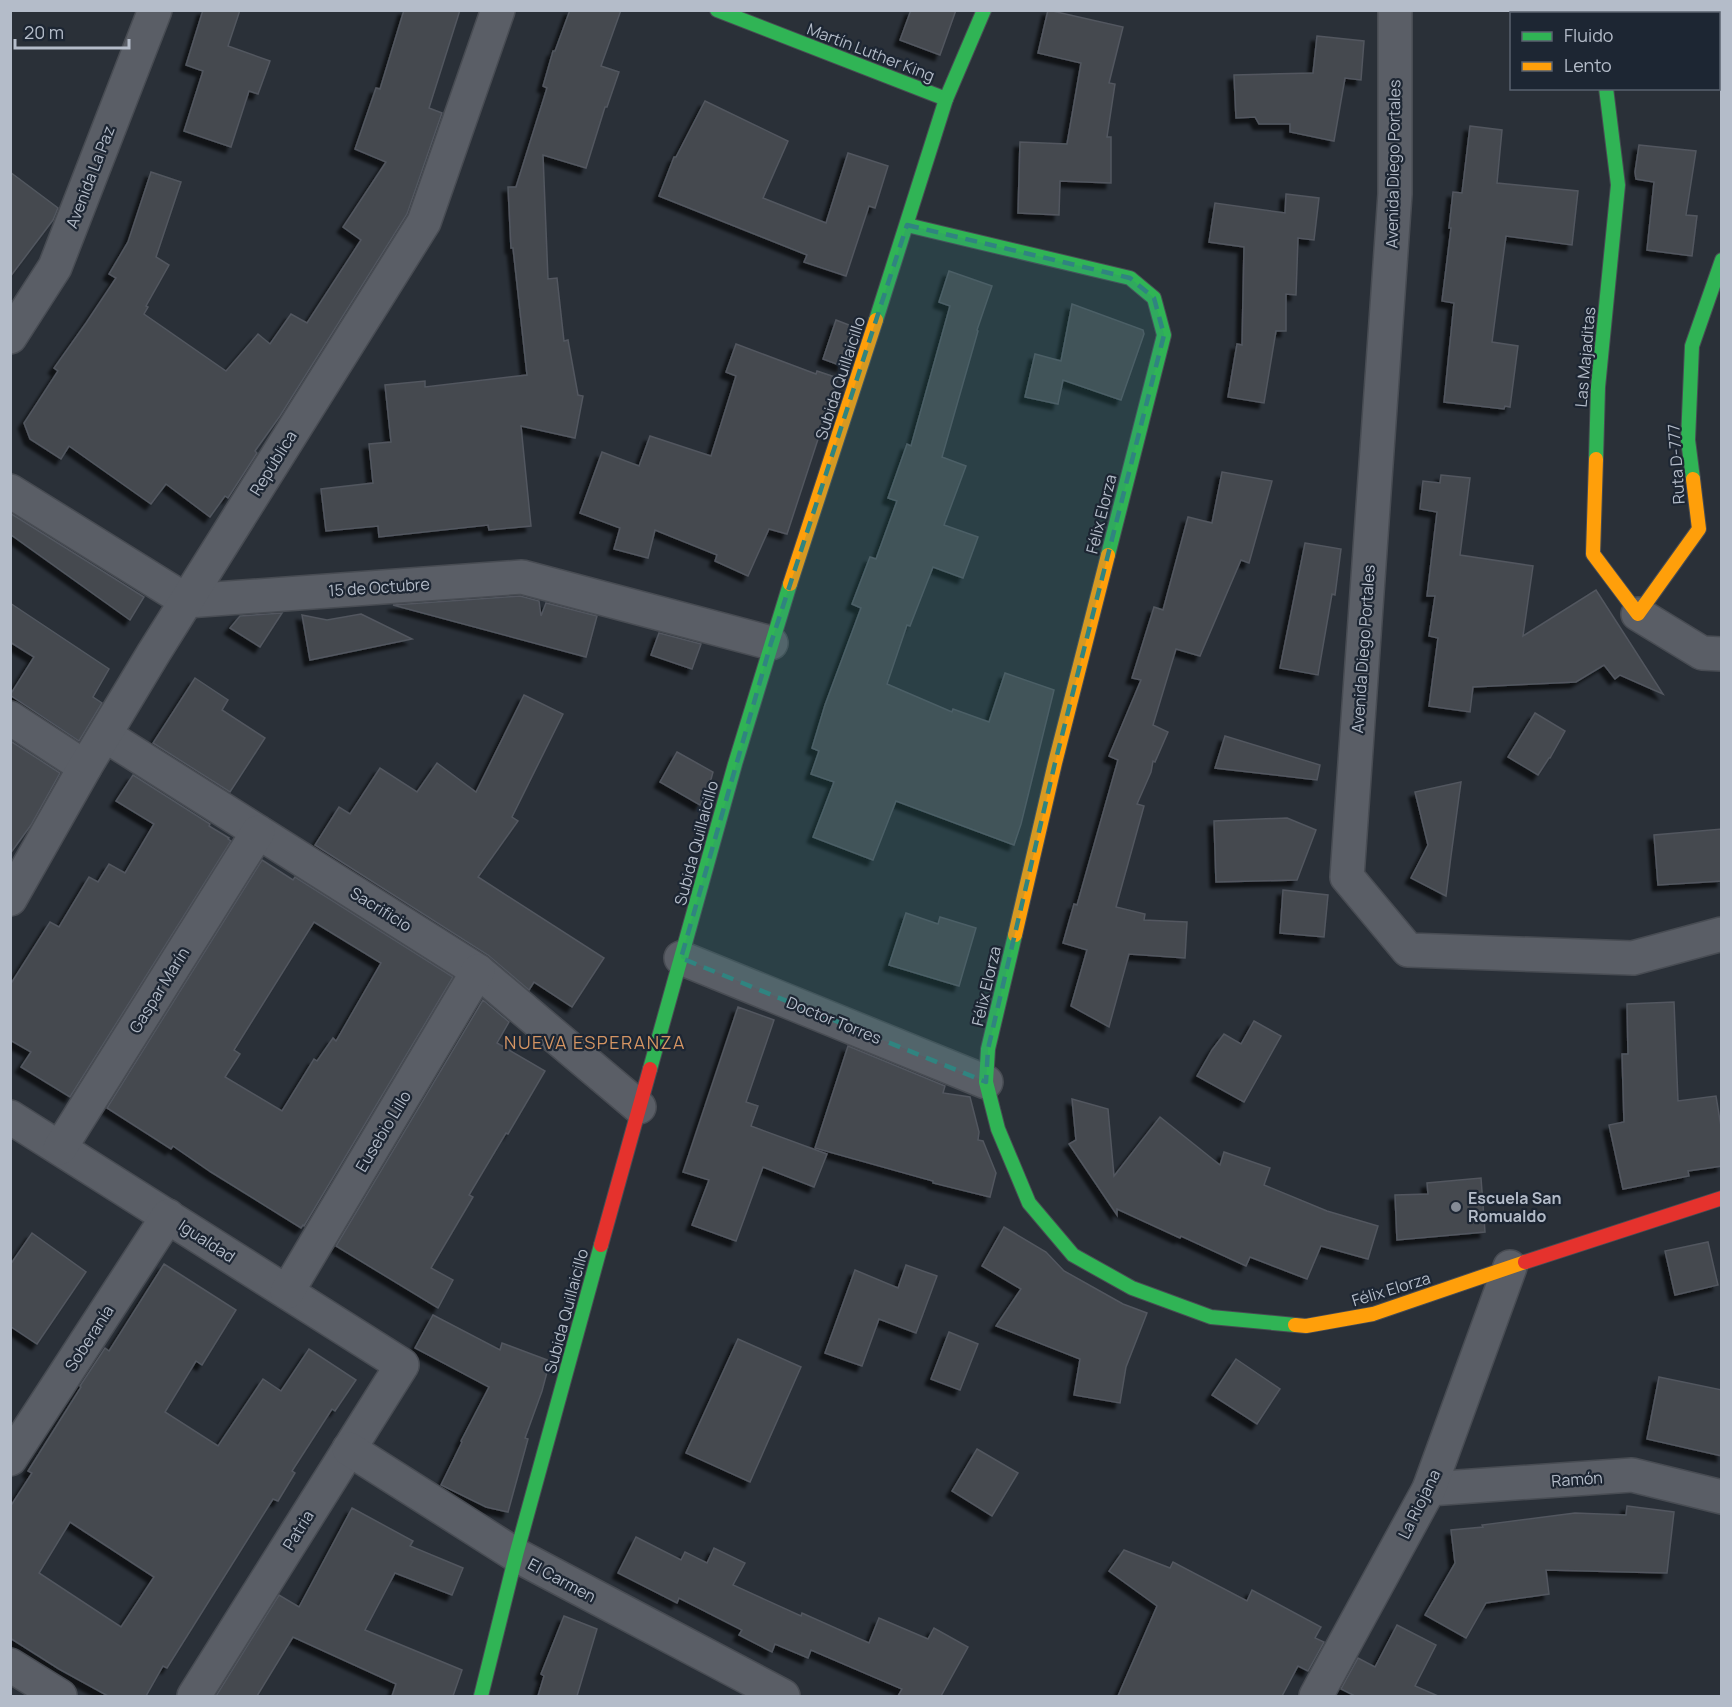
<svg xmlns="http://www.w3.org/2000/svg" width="1732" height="1707" viewBox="0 0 1732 1707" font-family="Manrope,sans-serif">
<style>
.building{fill:#444950;stroke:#52575f;stroke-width:1.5;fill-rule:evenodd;filter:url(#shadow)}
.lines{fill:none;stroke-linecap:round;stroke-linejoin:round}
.street-casing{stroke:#484c53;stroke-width:36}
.fast-casing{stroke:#484c53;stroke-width:16}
.slow-casing{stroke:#484c53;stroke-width:16}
.jam-casing{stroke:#484c53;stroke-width:16}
.street{stroke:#5a5e66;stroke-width:33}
.fast{stroke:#30b455;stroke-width:14}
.slow{stroke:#ff9f0a;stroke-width:14}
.jam{stroke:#e5322d;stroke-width:14}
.marked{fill:#308480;fill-opacity:0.2;stroke:#308480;stroke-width:4.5;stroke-dasharray:12 8;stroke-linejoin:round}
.poi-dot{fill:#848b96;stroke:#1d2633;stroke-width:2}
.labels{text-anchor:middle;stroke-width:4.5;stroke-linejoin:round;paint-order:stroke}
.street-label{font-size:16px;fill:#b4bcc9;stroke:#1d2633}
.poi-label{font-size:16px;font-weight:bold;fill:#b4bcc9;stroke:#1d2633;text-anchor:start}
.neighbourhood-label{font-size:18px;letter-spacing:1.5px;fill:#d59563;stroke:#1d2633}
</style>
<defs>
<filter id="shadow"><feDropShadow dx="-5.5" dy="5.5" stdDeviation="1.5" flood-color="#0009"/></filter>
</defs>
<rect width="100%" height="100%" fill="#2a3038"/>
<g class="building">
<path d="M203,10H240L228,46L270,61L258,94L249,91L231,147L184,131L203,71L186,65Z"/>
<path d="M404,10H460L429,108L442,113L407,214L280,416L255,451L257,453L228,498L225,496L210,517L166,484L151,504L69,446L61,459L30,439L24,423L58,371L54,368L86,323L116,278L109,274L128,242L151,172L181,182L156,257L169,265L146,306L148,307L144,314L226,371L258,334L270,344L291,314L307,323L361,240L343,227L386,162L355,149L376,88L380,89Z"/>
<path d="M570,10H621L601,66L619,72L607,107H605L586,168L543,155L548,279L557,278L564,341L568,340L578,395L583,396L575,438L521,426L531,526L489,530L488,525L379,537L378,526L326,531L321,489L373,483L369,444L391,442L385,385L425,381V387L527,375L513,248H511L508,187H516L547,88L543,86L553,51H555Z"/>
<path d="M911,10H956L940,55L900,40Z"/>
<path d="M1048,10L1123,27L1109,83L1115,84L1107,137H1111V183L1060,181L1059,215L1018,213L1020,142L1067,144L1081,63L1038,53Z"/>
<path d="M1317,36L1364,41L1361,80L1345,78L1334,141L1290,132V124H1259L1255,117L1236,118L1234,75L1313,73Z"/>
<path d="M705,101L788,141L763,198L826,223L848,153L888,166L875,208L869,206L846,276L804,262L807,255L659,196L674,157H676Z"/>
<path d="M1470,126L1502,130L1497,183L1578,191L1572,245L1506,236L1492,342L1518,346L1510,407L1505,406L1504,409L1444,402L1454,303L1442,301L1451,228H1449L1453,192L1462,193Z"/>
<path d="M1639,145L1696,151L1686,215L1697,216L1692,256L1647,250L1654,182L1636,179L1635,172Z"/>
<path d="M10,172L58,208L53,220L10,277Z"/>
<path d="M1286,194L1319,198L1314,240L1298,238L1296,295L1286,294V331H1276L1264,403L1228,397L1237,344L1242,345L1244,247L1209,242L1215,203L1285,213Z"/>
<path d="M949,271L992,286L977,330L978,331L942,457L966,466L944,525L978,537L963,578L933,567L910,626L907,625L887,684L952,712L953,709L989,722L1005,673L1054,690L1021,824L1014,845L896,801L873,860L813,837L834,782L811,774L819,751L812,748L825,705L861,608L852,604L870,557L876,559L897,501L888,498L907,444L911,446L950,306L939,302Z"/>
<path d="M1072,304L1143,330L1144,334L1121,400L1063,380L1058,404L1025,397L1035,354L1061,361Z"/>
<path d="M836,320L854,327L842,366L823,359Z"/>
<path d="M736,344L816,374L817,371L838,378L787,534L769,529L748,576L715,561L717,555L655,530L648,558L614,549L620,528L580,513L602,452L639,466L650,436L711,456L736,376L726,372Z"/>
<path d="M1222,472L1272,481L1249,563L1241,560L1200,656L1176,649L1153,725L1168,732L1155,762L1153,761L1151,772L1137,804L1144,806L1116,907L1145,914L1144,920L1187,922L1185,958L1129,954L1109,1027L1071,1006L1087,950L1063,943L1074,904L1077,905L1118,760L1109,756L1141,680L1132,678L1154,607L1163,610L1188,517L1212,523Z"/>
<path d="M1441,475L1470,478L1460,555L1533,566L1523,636L1596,590L1663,694L1620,675L1615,679L1604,665L1576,682L1473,687L1470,712L1429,706L1438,638L1429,636L1435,596H1427L1437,512L1420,509L1423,481L1440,483Z"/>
<path d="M10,513L144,597L130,620L10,534Z"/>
<path d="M1305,543L1341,549L1335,595L1332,594L1318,675L1280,668Z"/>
<path d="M520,596L539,601L541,616L546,603L597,616L586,657L393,605Z"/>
<path d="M10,603L109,669L93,697L102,703L79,741L10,695L34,657L10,642Z"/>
<path d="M282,613L260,647L230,628L240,616Z"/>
<path d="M361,614L412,639L310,660L302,615L327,620Z"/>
<path d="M659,633L701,644L692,669L651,655Z"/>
<path d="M195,678L228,700L222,710L265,738L230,792L153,743Z"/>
<path d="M524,695L563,714L512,817L518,821L478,877L604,958L572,1007L534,982L529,990L488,955L315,845L339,807L350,814L380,768L417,792L437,763L476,792Z"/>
<path d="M1535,713L1565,731L1550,758H1549L1538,775L1508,757Z"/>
<path d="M1225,736L1320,765L1317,780L1215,768Z"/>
<path d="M12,742L60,773L31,825L10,854V745Z"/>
<path d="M677,752L713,772L708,790L700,805L660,782Z"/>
<path d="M133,775L210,824L209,826L229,838L228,839L231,841L70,1097L21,1067L31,1052L10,1040V985L50,922L59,927L89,877L98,882L109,864L125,873L154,824L116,801Z"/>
<path d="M1461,782L1451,856L1446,896L1411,878L1428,845L1415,792Z"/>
<path d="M1287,818L1316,830L1297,880L1216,882L1214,821Z"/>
<path d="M1722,829V881L1658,885L1654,835Z"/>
<path d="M262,860L293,880L295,877L453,977L304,1226L303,1225L301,1228L211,1172L173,1146L171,1149L107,1108ZM314,922L381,963L336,1041L333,1038L317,1061L314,1059L282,1111L225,1077L240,1054L234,1050Z"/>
<path d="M1283,890L1328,895L1324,937L1280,933Z"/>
<path d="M906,913L938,924L940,917L976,928L959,986L889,965Z"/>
<path d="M483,1000L509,1022L497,1043L545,1071L508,1134L506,1133L469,1195L473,1197L431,1268L453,1280L438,1308L336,1246Z"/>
<path d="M1674,1002L1678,1101L1716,1096L1722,1133V1166L1688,1171L1689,1176L1623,1189L1609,1125L1624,1122L1622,1054H1628L1627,1004Z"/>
<path d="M738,1007L774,1020L746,1102L758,1106L751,1126L827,1154L814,1187L763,1167L736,1241L692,1225L709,1180L683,1172Z"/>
<path d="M1254,1021L1281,1036L1244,1102L1197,1076L1212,1050L1224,1034L1241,1044Z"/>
<path d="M848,1046L945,1086L943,1093L970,1097L979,1132L978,1140L983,1141L996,1173L990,1197L933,1183V1181L815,1148Z"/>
<path d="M1072,1099L1108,1109L1114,1176L1160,1117L1220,1165L1224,1152L1270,1168L1264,1185L1327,1211L1378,1226L1368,1259L1321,1246L1307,1279L1250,1257L1246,1266L1181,1236L1180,1238L1117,1209V1215L1069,1144L1076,1140Z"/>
<path d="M1481,1178L1485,1232L1397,1240L1395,1195L1428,1194L1427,1183Z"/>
<path d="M1004,1227L1046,1252L1064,1271L1123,1304L1147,1313L1126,1367L1120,1403L1074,1395L1080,1359L996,1326L1021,1289L982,1266Z"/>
<path d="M32,1233L86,1272L37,1344L10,1326V1265Z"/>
<path d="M1708,1242L1718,1285L1675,1295L1665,1251Z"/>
<path d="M164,1264L236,1310L202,1365L196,1361L165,1412L218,1446L263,1379L281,1391L309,1349L356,1380L335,1411L332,1409L292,1471L295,1473L278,1501L273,1499L167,1668L163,1666L146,1696H108L59,1669L10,1638V1507L32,1473L28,1471L81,1387L80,1386L105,1348L109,1351ZM70,1522L154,1577L121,1627L39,1573Z"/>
<path d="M906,1265L937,1276L916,1333L879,1319L862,1366L825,1353L855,1270L898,1288Z"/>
<path d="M433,1315L500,1350L502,1343L550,1361L542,1391L525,1438L528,1439L508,1512L486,1507L441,1485L462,1442L461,1441L489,1387L415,1348Z"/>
<path d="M949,1332L978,1344L960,1390L931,1379Z"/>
<path d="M738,1339L801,1367L750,1482L686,1453Z"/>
<path d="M1236,1359L1280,1389L1257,1424L1212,1395Z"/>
<path d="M1659,1377L1722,1390V1456L1647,1439Z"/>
<path d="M977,1449L1018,1473L992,1516L952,1491Z"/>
<path d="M1627,1506L1674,1512L1667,1573L1546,1570L1549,1594L1486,1603L1466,1638L1425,1615L1455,1563L1451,1530L1483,1527L1482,1525L1575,1513L1626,1515Z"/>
<path d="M352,1508L413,1541L410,1546L463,1568L452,1595L395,1573L365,1630L462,1670L453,1696H392L396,1684L293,1637L257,1696H216L279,1595L299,1607Z"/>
<path d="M636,1537L681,1560L685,1552L707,1563L714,1548L745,1563L733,1585L801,1616L802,1613L869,1643L879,1618L928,1639L934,1628L968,1647L941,1696H898L902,1689L811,1650L808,1658L775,1644L772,1652L739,1635L742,1630L679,1598L677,1603L618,1573Z"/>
<path d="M1124,1550L1170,1568L1173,1562L1247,1601L1252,1590L1321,1627L1315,1638L1324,1642L1308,1671L1298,1666L1282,1696H1118L1157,1606L1109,1571Z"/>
<path d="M564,1616L597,1629L577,1696H538L544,1676L541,1674Z"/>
<path d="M1397,1625L1436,1645L1415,1686L1438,1696H1355L1341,1689L1358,1658L1375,1667Z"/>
</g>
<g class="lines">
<g class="street-casing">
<g id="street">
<path d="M1395,10V194L1347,877L1408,950L1633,958L1722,934"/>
<path d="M10,337L55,267L155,10"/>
<path d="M10,491L187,601L522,577L771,643"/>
<path d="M1638,614L1702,653L1722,654"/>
<path d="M10,718L85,767"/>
<path d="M105,735L478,971L639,1107"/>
<path d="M10,899L85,767L153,654L424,222L498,10"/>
<path d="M681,958L986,1082"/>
<path d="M10,1117L402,1365L194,1696"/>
<path d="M60,1148L258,832"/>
<path d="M287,1292L478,971"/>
<path d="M349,1449L516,1555L783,1696"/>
<path d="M10,1459L168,1216"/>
<path d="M1429,1489L1632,1475L1722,1497"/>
<path d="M10,1665L60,1696"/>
<path d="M1316,1696L1429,1489L1510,1267"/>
</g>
</g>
<g class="fast-casing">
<g id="fast">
<path d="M717,10L946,99"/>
<path d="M907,225L1130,278L1154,298L1164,335L1108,555"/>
<path d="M876,320L946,99L984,10"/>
<path d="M1596,459L1598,387L1618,185L1606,88"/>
<path d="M1693,479L1688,440L1692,346L1722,260"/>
<path d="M1015,935L988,1049L986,1082L998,1129L1029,1203L1073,1255L1132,1288L1211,1317L1295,1325"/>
<path d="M650,1069L735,764L790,584"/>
<path d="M481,1696L516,1555L601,1245"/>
</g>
</g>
<g class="slow-casing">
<g id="slow">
<path d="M1596,10V14"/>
<path d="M1596,459L1593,554L1638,614L1699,529L1693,479"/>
<path d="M790,584L876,320"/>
<path d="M1015,935L1055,763L1108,555"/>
<path d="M1295,1325L1306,1326L1373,1314L1525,1262"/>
</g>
</g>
<g class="jam-casing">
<g id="jam">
<path d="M601,1245L650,1069"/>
<path d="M1525,1262L1722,1198"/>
</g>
</g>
<use href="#street" class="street"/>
<use href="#fast" class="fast"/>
<use href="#slow" class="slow"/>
<use href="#jam" class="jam"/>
</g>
<path class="marked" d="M907,225L1130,278L1154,298L1164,335L1055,763L988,1049L986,1082L681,958L771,643Z"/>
<circle class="poi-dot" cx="1456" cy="1207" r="6"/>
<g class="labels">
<g class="street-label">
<text transform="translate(871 52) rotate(21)" y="6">Martín Luther King</text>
<text transform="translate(1393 164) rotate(-89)" y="6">Avenida Diego Portales</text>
<text transform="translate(90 177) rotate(-69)" y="6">Avenida La Paz</text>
<text transform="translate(1585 357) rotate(-85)" y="6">Las Majaditas</text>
<text transform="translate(840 378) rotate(-72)" y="6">Subida Quillaicillo</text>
<text transform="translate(273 463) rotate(-58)" y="6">República</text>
<text transform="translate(1676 464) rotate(-94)" y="6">Ruta D-777</text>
<text transform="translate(1101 514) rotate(-76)" y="6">Félix Elorza</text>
<text transform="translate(379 587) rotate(-4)" y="6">15 de Octubre</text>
<text transform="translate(1363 649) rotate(-86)" y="6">Avenida Diego Portales</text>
<text transform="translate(696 843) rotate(-75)" y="6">Subida Quillaicillo</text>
<text transform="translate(381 909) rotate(32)" y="6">Sacrificio</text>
<text transform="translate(986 986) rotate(-77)" y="6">Félix Elorza</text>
<text transform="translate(159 990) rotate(-58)" y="6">Gaspar Marín</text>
<text transform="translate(834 1020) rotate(22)" y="6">Doctor Torres</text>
<text transform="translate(383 1131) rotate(-59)" y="6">Eusebio Lillo</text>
<text transform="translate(207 1241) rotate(33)" y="6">Igualdad</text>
<text transform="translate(1391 1289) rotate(-17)" y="6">Félix Elorza</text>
<text transform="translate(566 1311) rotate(-75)" y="6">Subida Quillaicillo</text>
<text transform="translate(89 1338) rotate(-57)" y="6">Soberanía</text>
<text transform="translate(1577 1479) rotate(-4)" y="6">Ramón</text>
<text transform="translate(1419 1504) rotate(-64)" y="6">La Riojana</text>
<text transform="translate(298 1530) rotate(-58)" y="6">Patria</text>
<text transform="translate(562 1580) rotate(28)" y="6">El Carmen</text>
</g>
<g class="poi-label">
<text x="1468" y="1204">Escuela San<tspan x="1468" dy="18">Romualdo</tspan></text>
</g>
<g class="neighbourhood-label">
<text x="595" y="1049">NUEVA ESPERANZA</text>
</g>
</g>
<rect width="1732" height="1707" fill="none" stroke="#b4bcc9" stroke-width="24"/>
<rect x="1510" y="12" width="210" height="78" fill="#1d2633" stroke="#59626f" stroke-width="1.5"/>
<rect x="1522" y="32" width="30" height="9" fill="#30b455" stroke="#59626f" stroke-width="1.5"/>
<text x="1564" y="42" font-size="18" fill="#b4bcc9">Fluido</text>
<rect x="1522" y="62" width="30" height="9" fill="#ff9f0a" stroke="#59626f" stroke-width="1.5"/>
<text x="1564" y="72" font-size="18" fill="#b4bcc9">Lento</text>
<path d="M15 39v9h114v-9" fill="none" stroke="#b4bcc9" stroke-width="3"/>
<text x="24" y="39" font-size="18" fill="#b4bcc9" stroke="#1d2633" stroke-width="4.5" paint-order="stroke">20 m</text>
</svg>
